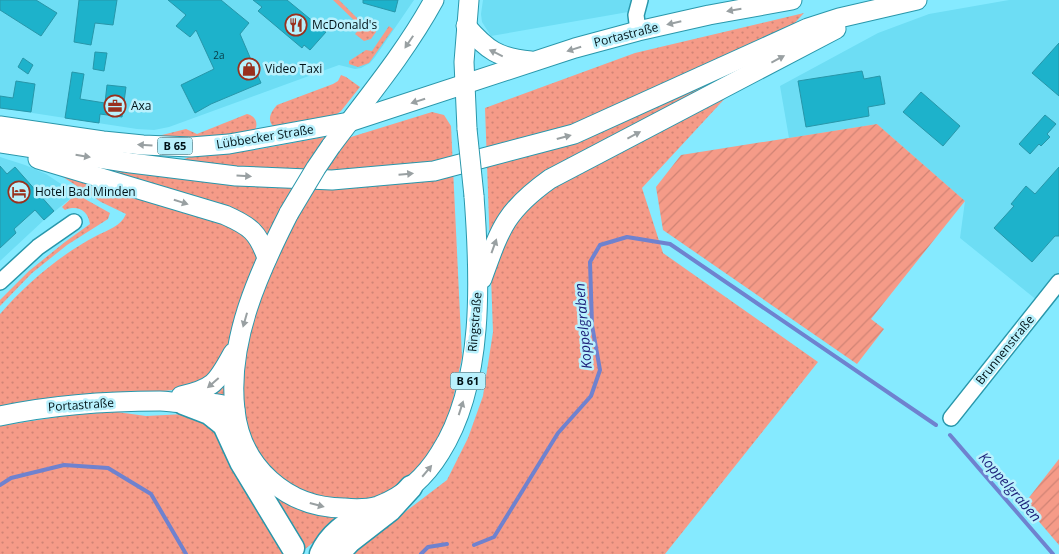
<svg xmlns="http://www.w3.org/2000/svg" width="1059" height="554" viewBox="0 0 1059 554" font-family="'Open Sans',sans-serif">
<style>
.built{fill:#6dddf4}
.grass{fill:url(#grass-dots)}
.garden{fill:url(#garden-furrows)}
.lines{fill:none;stroke-linecap:round;stroke-linejoin:round}
.stream{stroke:#6f82cf;stroke-width:4}
.building{fill:#1db2cb;stroke:#2796a9}
.minor-casing{stroke:#2997ab;stroke-width:18}
.major-casing{stroke:#2997ab;stroke-width:21}
.highway-casing{stroke:#2997ab;stroke-width:25}
.minor{stroke:#fff;stroke-width:15}
.major{stroke:#fff;stroke-width:19}
.highway{stroke:#fff;stroke-width:22}
.major-bridge-casing{stroke:#2997ab;stroke-width:21;stroke-linecap:butt}
.major-bridge{stroke:#fff;stroke-width:19}
.oneway{fill:#99a0a2}
.labels{text-anchor:middle;stroke-width:5;stroke-linejoin:round;paint-order:stroke}
.number-label{font-size:10px;fill:#073a44}
.shield{fill:#b9f1fd;stroke:#38555c;stroke-width:1}
.shield-label{font-size:11px;font-weight:bold;fill:#001217}
.poi-label{font-size:12px;fill:#001217;stroke:#b9f1fd;text-anchor:start}
.street-label{font-size:12px;fill:#001217;stroke:#b9f1fd}
.water-label{font-size:14px;font-style:italic;fill:#1c1f79;stroke:#b9f1fd}
</style>
<defs>
<pattern id="grass-dots" width="8" height="8" patternUnits="userSpaceOnUse" patternTransform="scale(1.25)"><rect width="8" height="8" fill="#f59b88"/><path d="M2 2h.1M6 6h.1" fill="none" stroke="#d08475" stroke-width="1.8" stroke-linecap="round"/></pattern>
<pattern id="garden-furrows" width="10" height="10" patternUnits="userSpaceOnUse" patternTransform="scale(1.25)"><rect width="10" height="10" fill="#f59b88"/><path d="M-1 1l2-2M0 10L10 0M9 11l2-2" fill="none" stroke="#d08475"/></pattern>
</defs>
<rect width="100%" height="100%" fill="#85eaff"/>
<g class="built">
<path d="M0,0H414L375,57L370,63L361,68L355,69L339,65L169,127L154,130L137,129L0,108Z"/>
<path d="M483,0H631L628,12L491,36L482,22L481,14Z"/>
<path d="M1009,0H1059V273L1038,301L960,238L965,201L877,124L789,138L780,86L878,33L929,14Z"/>
<path d="M0,157L25,165L46,174L76,194L44,220L0,261Z"/>
</g>
<g class="grass">
<path d="M333,0H339L368,29L374,24L376,26V32L371,39L364,41L355,34L361,27Z"/>
<path d="M804,13L642,188L663,253L818,362L665,554H354L359,547L447,480L468,438L483,396L493,332L485,108L635,53Z"/>
<path d="M389,26L393,29L369,63L358,67L349,64V61L366,50L372,51Z"/>
<path d="M341,75L346,77L360,87L341,111L333,117L276,129C266,121 270,113 277,105L333,84L338,81Z"/>
<path d="M432,112L444,115L451,126L462,357L449,418L429,456L398,489L346,516L299,554H0V426L70,415L117,412L146,416L185,414L192,388L0,408V314C27,283 60,255 96,236C108,230 121,226 126,214L101,202L45,165L70,159L144,172L196,155L255,150L324,137H351Z"/>
<path d="M247,114C256,116 259,124 254,132L226,137L159,139L158,136L186,129L197,134Z"/>
<path d="M76,194L110,213L108,219L67,245L32,273L0,306V300L29,271L65,242L90,224C88,210 77,205 65,210L62,207Z"/>
</g>
<g class="garden">
<path d="M877,124L965,201L871,319L884,329L857,364L663,230L656,187L681,155Z"/>
<path d="M1059,459V545L1024,504Z"/>
</g>
<g class="lines">
<g class="stream">
<path d="M950,435L1053,554"/>
<path d="M0,485L11,478L64,465L108,468L151,494L186,554"/>
<path d="M474,545L494,537L558,433L591,396L600,370L592,325L590,262L600,245L627,237L670,244L936,425"/>
<path d="M421,554L428,547L447,544"/>
</g>
</g>
<g class="building">
<path d="M0,0H36L57,13L41,36L0,10Z"/>
<path d="M79,0H117L113,25L95,23L91,45L74,42Z"/>
<path d="M168,0H221L249,23L240,34L261,83L211,104L195,113L181,85L214,69L196,30L190,37L176,26L186,15Z"/>
<path d="M253,0H287L326,32L310,50L304,45L302,48L258,11L262,7Z"/>
<path d="M363,0H398L395,12L363,3Z"/>
<path d="M1059,43V96L1032,73Z"/>
<path d="M95,52L107,53L104,71L93,69Z"/>
<path d="M23,58L33,65L28,74L18,67Z"/>
<path d="M862,71L864,79L880,76L885,104L868,107L869,116L806,127L798,81Z"/>
<path d="M72,72L84,74L80,99L105,103L107,85L126,87L122,117L100,114L99,123L65,118Z"/>
<path d="M16,81L35,84L31,112L0,108V96L13,98Z"/>
<path d="M921,92L960,126L943,146L903,112Z"/>
<path d="M1045,115L1056,124L1047,134L1050,137L1041,146L1039,144L1030,154L1019,144Z"/>
<path d="M0,166L7,174L15,167L54,211L44,220L35,210L14,229L16,233L0,248Z"/>
<path d="M1059,167V236H1055L1032,262L994,228L1014,206L1011,204L1026,186L1035,194Z"/>
</g>
<g class="lines">
<g class="minor-casing">
<g id="minor">
<path d="M638,31L636,15L640,0"/>
<path d="M0,282L38,247L74,222"/>
<path d="M951,418L1059,282"/>
</g>
</g>
<g class="major-casing">
<g id="major">
<path d="M466,26C487,50 498,58 531,61"/>
<path d="M0,126L103,141L143,145L191,147L229,144L349,122L575,48L638,31L709,15L792,0"/>
<path d="M467,129L464,62L469,0"/>
<path d="M0,143L131,163L236,176L332,180L434,171L574,134L808,28L839,18L917,0"/>
<path d="M331,146C367,98 405,53 434,0"/>
<path d="M38,159L225,215C250,226 258,232 267,258"/>
<path d="M289,213C259,272 227,341 235,410C241,467 287,508 344,508C355,509 368,509 378,506C404,497 426,476 440,453C485,383 480,276 474,196"/>
<path d="M482,279C500,229 505,211 550,179L836,29"/>
<path d="M181,396C215,388 217,382 233,353"/>
<path d="M0,416C52,405 106,401 160,401C167,401 175,403 183,403C203,404 216,400 235,410"/>
</g>
</g>
<g class="highway-casing">
<g id="highway">
<path d="M183,403L209,413L224,425L241,462L293,548"/>
<path d="M321,554C330,534 346,524 365,513"/>
<path d="M338,554L350,541L390,510L411,487"/>
</g>
</g>
<use href="#minor" class="minor"/>
<use href="#major" class="major"/>
<use href="#highway" class="highway"/>
<g class="major-bridge-casing">
<g id="major-bridge">
<path d="M467,129L474,196"/>
<path d="M289,213L316,168L331,146"/>
</g>
</g>
<use href="#major-bridge" class="major-bridge"/>
</g>
<defs><path id="oneway-solid" d="M-6-.8H1V-3.2L6.5 0L1 3.2V.8H-6Z" transform="scale(1.25)"/></defs>
<g class="oneway">
<use href="#oneway-solid" transform="translate(734 10) rotate(170)"/>
<use href="#oneway-solid" transform="translate(674 23) rotate(167)"/>
<use href="#oneway-solid" transform="translate(409 42) rotate(124)"/>
<use href="#oneway-solid" transform="translate(574 49) rotate(163)"/>
<use href="#oneway-solid" transform="translate(496 53) rotate(-154)"/>
<use href="#oneway-solid" transform="translate(778 59) rotate(-28)"/>
<use href="#oneway-solid" transform="translate(418 101) rotate(162)"/>
<use href="#oneway-solid" transform="translate(634 135) rotate(-28)"/>
<use href="#oneway-solid" transform="translate(564 137) rotate(-15)"/>
<use href="#oneway-solid" transform="translate(145 145) rotate(-177)"/>
<use href="#oneway-solid" transform="translate(83 156) rotate(9)"/>
<use href="#oneway-solid" transform="translate(406 174) rotate(-5)"/>
<use href="#oneway-solid" transform="translate(244 176) rotate(3)"/>
<use href="#oneway-solid" transform="translate(181 202) rotate(17)"/>
<use href="#oneway-solid" transform="translate(494 246) rotate(-70)"/>
<use href="#oneway-solid" transform="translate(245 320) rotate(106)"/>
<use href="#oneway-solid" transform="translate(213 383) rotate(139)"/>
<use href="#oneway-solid" transform="translate(461 408) rotate(-72)"/>
<use href="#oneway-solid" transform="translate(427 471) rotate(-50)"/>
<use href="#oneway-solid" transform="translate(317 505) rotate(15)"/>
</g>
<defs>
<g id="restaurant-ring" transform="scale(1.125)"><circle r="9.5" fill="#b9f1fd" stroke="#99301d" stroke-width="1.5"/><path d="M-5-6h1v4h1v-4h1v4h1v-4h1v5L-1.5 .5V6h-2V.5L-5-1ZM5-6V6H3V1.5H1.5Q1.5-4 5-6Z" fill="#99301d"/></g>
<g id="shop-ring" transform="scale(1.125)"><circle r="9.5" fill="#b9f1fd" stroke="#99301d" stroke-width="1.5"/><path d="M-5-2.5h2.3a2.7 3.5 0 0 1 5.4 0H5L5.5 6h-11ZM-1.5-2.5h3a1.5 2.3 0 0 0-3 0Z" fill="#99301d"/></g>
<g id="office-ring" transform="scale(1.125)"><circle r="9.5" fill="#b9f1fd" stroke="#99301d" stroke-width="1.5"/><path d="M-6-3h4V-5.5h4V-3h4V5H-6ZM-1-4.5V-3h2v-1.5ZM-6 0V1H6V0Z" fill="#99301d"/></g>
<g id="hotel-ring" transform="scale(1.125)"><circle r="9.5" fill="#b9f1fd" stroke="#99301d" stroke-width="1.5"/><path d="M-6-4.5h1.5V1H6V5H4.5V3h-9V5H-6ZM-4 0a1.8 1.8 0 1 1 3.6 0ZM.5 0V-2.5h3Q6-2.5 6 0Z" fill="#99301d"/></g>
</defs>
<g fill-rule="evenodd">
<use href="#restaurant-ring" x="296" y="25"/>
<use href="#shop-ring" x="249" y="69"/>
<use href="#office-ring" x="115" y="106"/>
<use href="#hotel-ring" x="19" y="192"/>
</g>
<g class="labels">
<g class="number-label">
<text x="219" y="59">2a</text>
</g>
<g class="shield">
<rect x="157.5" y="137.5" width="35" height="17" rx="4"/>
<rect x="450.5" y="372.5" width="35" height="17" rx="4"/>
</g>
<g class="shield-label">
<text x="175" y="150">B 65</text>
<text x="468" y="385">B 61</text>
</g>
<g class="poi-label">
<text x="312" y="29">McDonald's</text>
<text x="265" y="73">Video Taxi</text>
<text x="131" y="110">Axa</text>
<text x="35" y="196">Hotel Bad Minden</text>
</g>
<g class="street-label">
<text transform="translate(626 35) rotate(-14)" y="4">Portastraße</text>
<text transform="translate(265 137) rotate(-9)" y="4">Lübbecker Straße</text>
<text transform="translate(475 322) rotate(-85)" y="4">Ringstraße</text>
<text transform="translate(1005 350) rotate(-51)" y="4">Brunnenstraße</text>
<text transform="translate(81 405) rotate(-4)" y="4">Portastraße</text>
</g>
<g class="water-label">
<text transform="translate(583 326) rotate(-95)" y="5">Koppelgraben</text>
<text transform="translate(1010 487) rotate(49)" y="5">Koppelgraben</text>
</g>
</g>
</svg>
